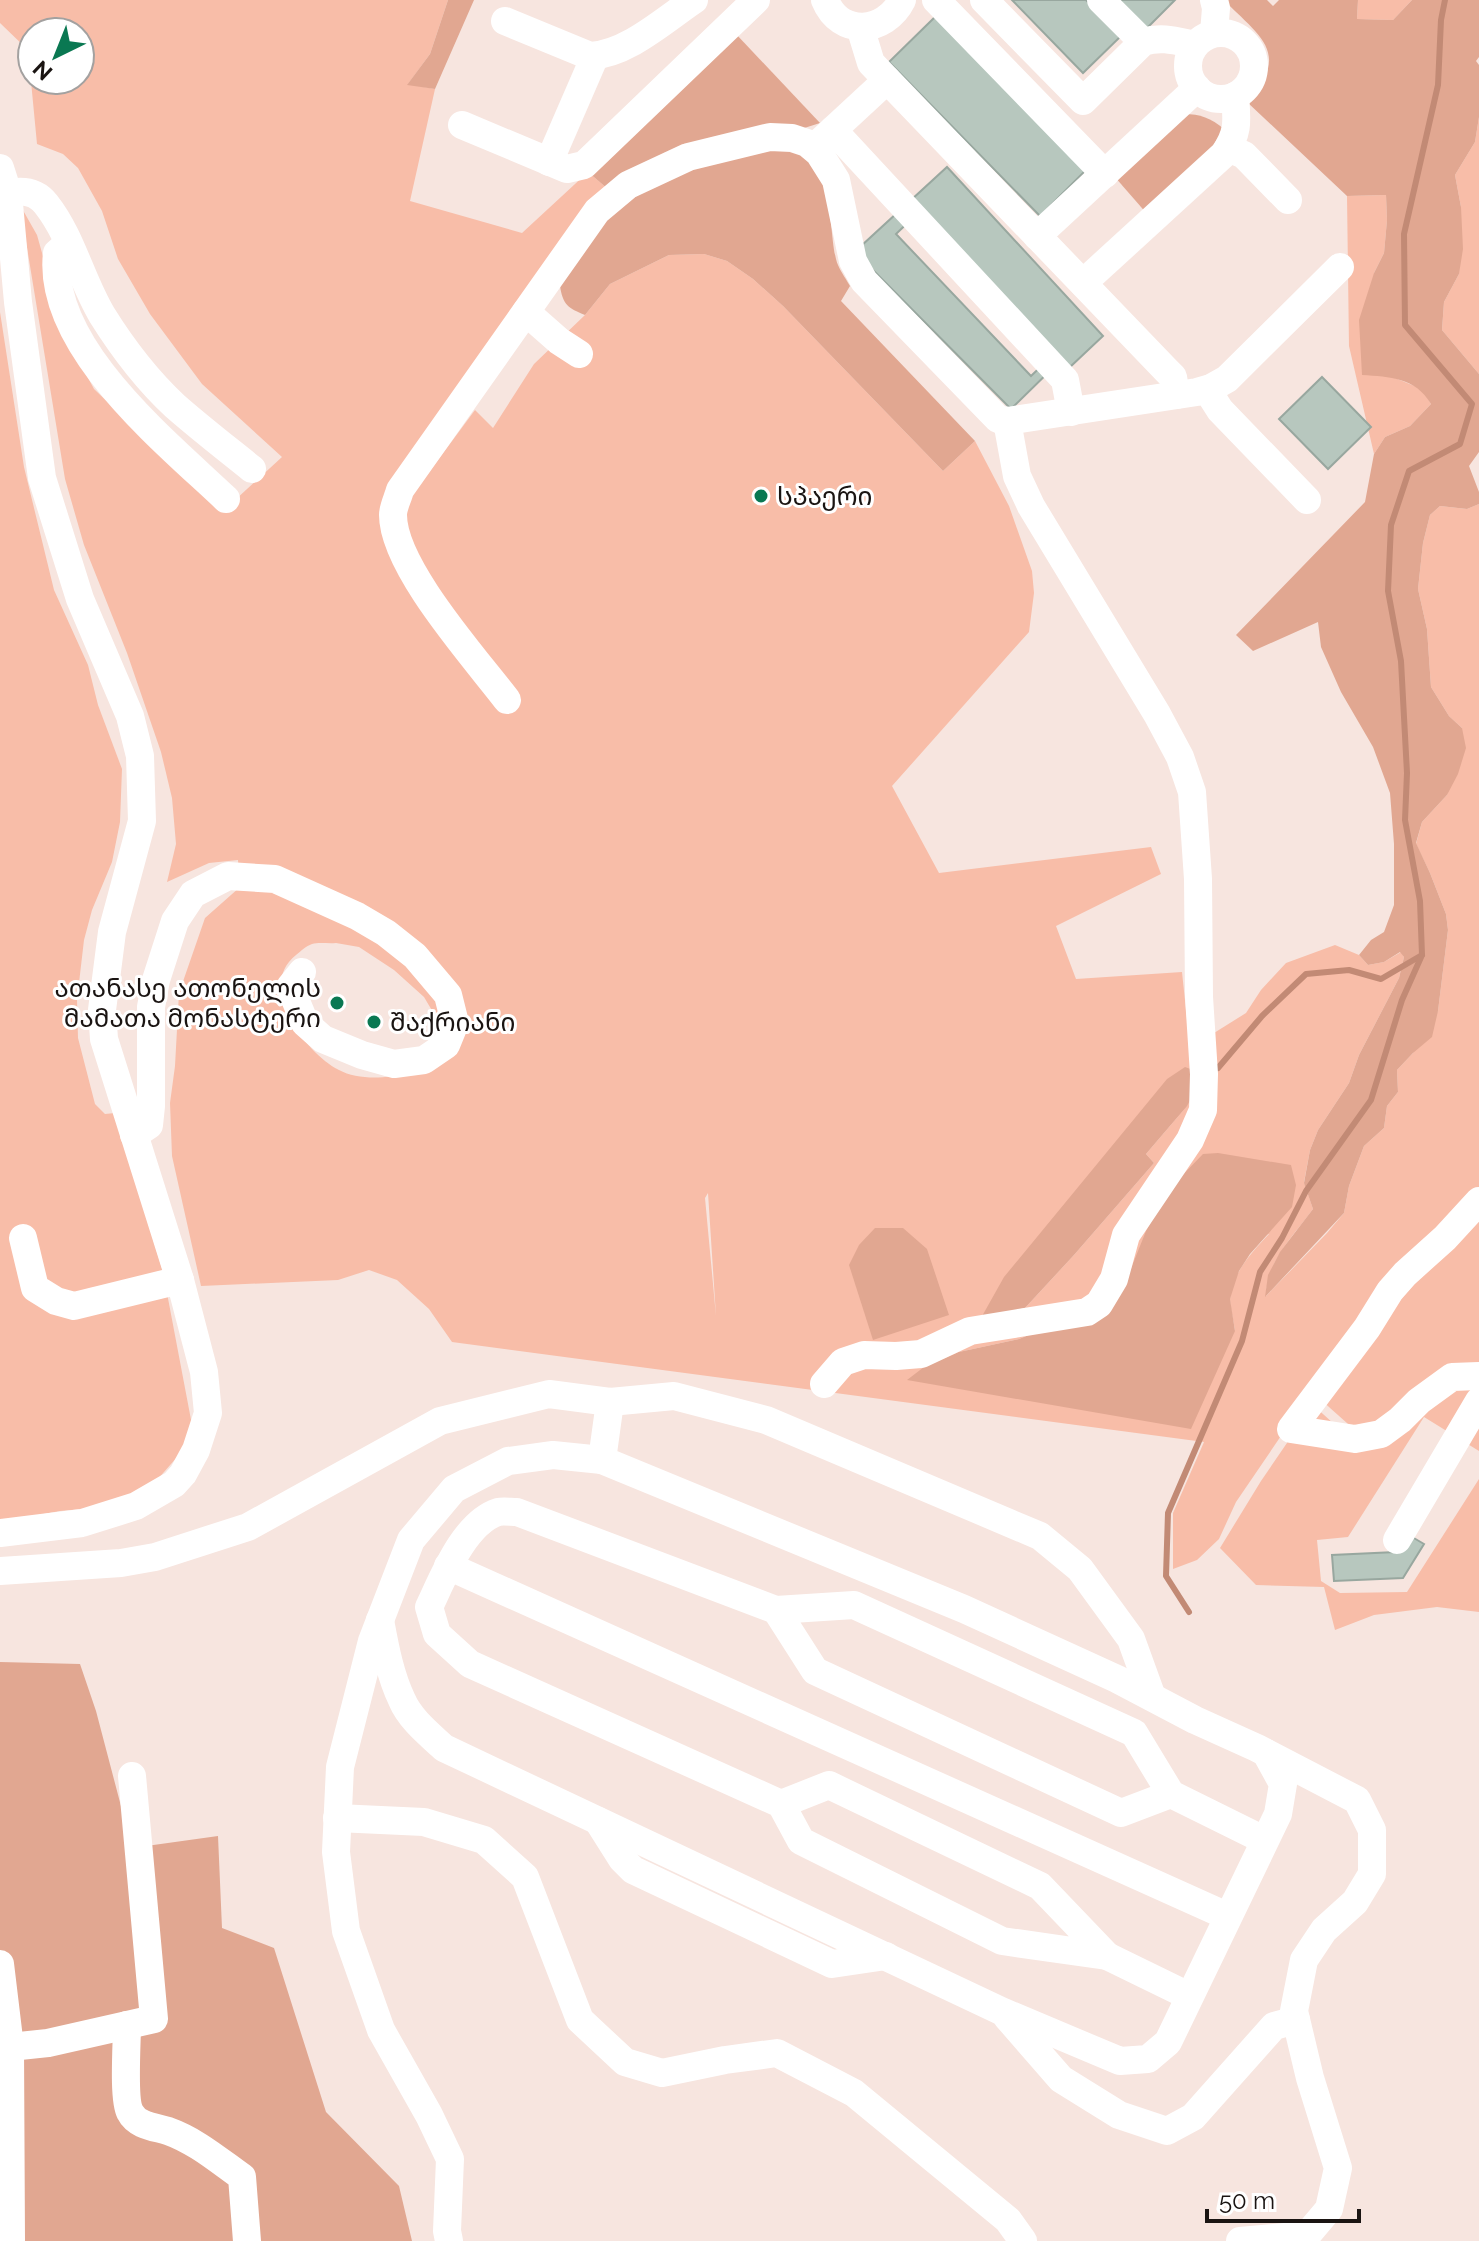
<svg xmlns="http://www.w3.org/2000/svg" width="1479" height="2241" viewBox="0 0 1479 2241" font-family="Raleway,'Noto Sans Georgian',sans-serif">
<style>
.green{fill:#f8bda8;fill-rule:evenodd}
.forest{fill:#e1a791}
.lines{fill:none;stroke-linecap:round;stroke-linejoin:round}
.stream{stroke:#c28a75;stroke-width:6}
.building{fill:#b7c7be;stroke:#98a79f;stroke-width:2;fill-rule:evenodd}
.minor{stroke:#fff;stroke-width:28}
.poi-dot{fill:#0a7852;stroke:#fff;stroke-width:3}
.labels{text-anchor:middle;stroke-width:6;stroke-linejoin:round;paint-order:stroke}
.poi-label{font-size:26px;fill:#1a1412;stroke:#fff;text-anchor:start}
</style>
<rect width="100%" height="100%" fill="#f7e5df"/>
<g class="green">
<path d="M0,0H448L430,54L408,84L435,89L410,201L522,233L588,172L609,190L412,495L475,410L493,428L534,364L585,315L610,284L669,255L704,254L727,261L753,279L783,306L943,471L975,441L1009,506L1032,571L1034,593L1029,632L892,786L939,873L1151,847L1161,874L1056,926L1076,979L1182,972L1190,1048L1246,1013L1261,990L1286,963L1335,945L1359,955L1368,965L1384,962L1401,952L1404,957L1399,978L1359,1055L1349,1083L1318,1130L1310,1150L1304,1182L1313,1209C1293,1237 1267,1260 1266,1296L1327,1233L1344,1213L1349,1186L1364,1146L1384,1128L1387,1106L1398,1092L1397,1070L1413,1053L1438,1011L1448,930L1446,914L1430,873L1416,844L1422,822L1447,795L1462,728L1449,716L1431,687L1427,629L1418,589L1423,543L1430,515L1440,506L1467,509L1479,504V1196L1300,1408L1236,1502L1219,1539L1197,1560L1173,1569V1513L1204,1442L452,1342L429,1309L397,1280L369,1270L338,1280L201,1286L172,1156L170,1103L175,1066L179,993L205,918L240,887L238,860L209,863L167,882L176,844L172,798L161,752L127,653L84,545L65,479L20,205L37,235L65,335L94,389L222,512L282,457L202,384L150,314L118,259L102,211L78,168L63,154L37,144L28,50L0,23ZM32,32H80V80H32ZM336,943L359,947L394,970L424,997L440,1024L433,1059C425,1063 415,1070 406,1073C387,1079 357,1080 339,1070C305,1053 256,986 296,955C301,951 306,946 312,944C319,942 329,944 336,943ZM1187,1106L1146,1154L1154,1163L1074,1255L1025,1308L1000,1316ZM708,1193L716,1316L705,1198ZM1269,1234C1252,1252 1232,1273 1230,1299C1230,1309 1234,1321 1235,1331L959,1352L1019,1339L1038,1331L1130,1271Z"/>
<path d="M1358,0H1412L1393,20L1357,19Z"/>
<path d="M1479,117V374L1442,330L1444,302L1459,274L1461,207L1455,175L1475,142Z"/>
<path d="M1386,195L1387,220L1384,253L1374,273L1395,378L1422,389L1431,404L1410,426L1385,437L1374,454L1349,346L1347,196Z"/>
<path d="M0,312L24,467L54,590L88,665L98,705L122,769L120,822L112,862L92,910L84,940L77,1000L78,1038L95,1104L105,1114L115,1113L163,1272L192,1425L185,1448L150,1488L93,1508L60,1511L0,1522Z"/>
<path d="M1479,1211V1367L1392,1419L1357,1432L1320,1399L1348,1359Z"/>
<path d="M1479,1379V1451L1424,1417L1348,1537L1317,1540L1321,1581L1340,1593L1407,1592L1479,1479V1612L1437,1607L1374,1615L1335,1630L1324,1587L1256,1585L1220,1548L1261,1481L1313,1405L1354,1442L1418,1406Z"/>
</g>
<g class="forest">
<path d="M448,0H474L435,89L407,85L430,54Z"/>
<path d="M1224,0H1267L1273,6L1279,0H1358L1357,19L1393,20L1412,0H1479V57L1476,61L1479,65V117L1475,142L1455,175L1461,207L1463,249L1459,274L1444,302L1442,330L1479,374V452L1469,466L1479,492V504L1467,509L1440,506L1430,515L1423,543L1418,589L1427,629L1431,687L1449,716L1462,728L1466,748L1458,774L1447,795L1422,822L1416,843L1430,873L1446,914L1448,930L1438,1011L1432,1037L1413,1053L1397,1070L1398,1092L1387,1106L1384,1128L1364,1146L1349,1186L1344,1213L1265,1297L1268,1275L1280,1252L1313,1209L1304,1183L1310,1150L1318,1130L1349,1083L1359,1055L1399,978L1404,957L1400,952L1384,962L1368,965L1359,955L1371,940L1384,932L1394,905V844L1390,793L1373,747L1341,692L1321,647L1318,622L1253,651L1236,635L1365,502L1374,454L1385,437L1410,426L1431,404C1415,377 1390,377 1362,375L1359,320L1374,273L1384,253L1387,220L1386,195L1347,196L1247,102C1292,53 1260,37 1224,0Z"/>
<path d="M736,34L820,123L609,190L588,172Z"/>
<path d="M1184,114C1200,114 1211,118 1224,129L1223,139L1148,215L1114,176Z"/>
<path d="M751,147C762,147 786,144 794,148C835,163 828,225 836,259C838,268 845,277 850,286L841,301L975,441L943,471L783,306L753,279L727,261L704,254L669,255L610,284L585,315C568,308 563,305 560,286C573,266 585,241 602,223C641,183 700,168 751,147Z"/>
<path d="M1185,1067L1204,1074L1187,1106L1146,1154L1154,1163L1074,1255L1025,1308L981,1318L1004,1277L1167,1079Z"/>
<path d="M1218,1153L1291,1165L1296,1185L1292,1207L1250,1254L1239,1271L1230,1299L1235,1331L1191,1429L907,1380L924,1367L959,1352L1019,1339L1038,1331L1130,1271L1146,1231L1169,1189L1203,1154Z"/>
<path d="M875,1228H903L927,1249L949,1315L873,1340L849,1265L859,1245Z"/>
<path d="M0,1662L80,1664L96,1711L132,1848L218,1836L222,1928L274,1948L326,2112L399,2186L412,2241H11L0,2000Z"/>
</g>
<g class="lines">
<g class="stream">
<path d="M1218,1068L1262,1016L1306,974L1349,970L1381,979L1422,955"/>
<path d="M1189,1612L1166,1576L1168,1513L1242,1341L1260,1272L1282,1238L1306,1191L1371,1100L1402,1000L1422,955L1420,901L1405,820L1407,773L1401,661L1388,591L1391,525L1409,471L1460,444L1472,404L1405,325L1404,234L1438,85L1441,20L1445,0"/>
</g>
</g>
<g class="building">
<path d="M1012,0H1086L1121,36L1083,73Z"/>
<path d="M1122,0H1175L1144,31L1118,5Z"/>
<path d="M936,16L1086,170L1040,216L889,62Z"/>
<path d="M947,167L1103,336L1070,367L1062,359L1011,409L861,258L860,247ZM920,211L1055,353L1031,376L896,234Z"/>
<path d="M1322,377L1371,427L1328,469L1279,419Z"/>
<path d="M1407,1534L1424,1544L1403,1578L1334,1581L1332,1555L1396,1552Z"/>
</g>
<g class="lines">
<g class="minor">
<path d="M825,0C840,37 885,34 902,0"/>
<path d="M936,0L1105,174"/>
<path d="M984,0L1083,101L1143,42C1162,36 1176,41 1195,45"/>
<path d="M1101,0L1143,42"/>
<path d="M1214,0L1216,8L1214,33"/>
<path d="M505,21L590,56C627,54 663,21 694,0"/>
<path d="M860,27L871,63L1167,371L1173,377L1176,395"/>
<circle cx="1221" cy="66" r="33"/>
<path d="M462,125L567,169L584,165L756,0"/>
<path d="M833,130L1065,380L1071,412"/>
<path d="M820,142L887,80"/>
<path d="M1228,148L1244,155L1288,200"/>
<path d="M549,162L595,56"/>
<path d="M0,168L8,193L18,302L42,478L80,599L130,716L140,756L142,821L112,932L102,1010L104,1039L180,1280L204,1372L208,1413L196,1450L183,1474L174,1484L136,1506L82,1523L0,1533"/>
<path d="M8,193C23,190 36,191 46,204C72,237 81,280 102,315C122,347 147,380 175,406C200,428 226,448 252,469"/>
<path d="M1037,236L1197,88"/>
<path d="M68,243L57,253C46,346 165,441 226,499"/>
<path d="M1083,283L1224,154C1239,132 1237,121 1235,96"/>
<path d="M526,312L559,341L579,354"/>
<path d="M1211,388L1213,399L1220,410L1307,500"/>
<path d="M507,700C475,658 393,567 393,515C393,507 398,498 400,490L597,211L628,185L688,157L770,137L792,138L807,143L819,153L836,180L853,261L864,281L998,419L1007,421L1197,392L1211,388L1227,379L1340,267"/>
<path d="M134,1135L149,1125L151,1106V1007L156,980L175,921L193,894L228,876L275,879L357,916L386,933L415,956L448,995L455,1023L446,1045L424,1060L394,1064L362,1055L323,1039L305,1023L290,987L302,972"/>
<path d="M1479,1201L1445,1238L1405,1274L1390,1291L1367,1328L1291,1429L1355,1439L1381,1434L1400,1420L1419,1401L1452,1377L1479,1376"/>
<path d="M23,1238L35,1288L56,1301L74,1306L180,1280"/>
<path d="M824,1384L843,1362L864,1355L896,1356L921,1354L970,1331L1087,1312L1099,1304L1114,1279L1126,1235L1190,1140L1203,1110L1204,1074L1199,997L1198,879L1192,792L1180,757L1157,714L1031,506L1017,476L1007,421"/>
<path d="M610,1402L602,1460L964,1609L1117,1679L1195,1720L1257,1748L1357,1800L1372,1830V1874L1355,1902L1324,1930L1304,1960L1294,2011L1310,2078L1338,2168L1329,2209L1307,2235L1240,2241"/>
<path d="M1397,1540L1479,1401"/>
<path d="M448,1566L1227,1916"/>
<path d="M0,1571L121,1563L155,1557L248,1527L440,1421L549,1394L610,1402L674,1396L766,1420L1040,1536L1080,1569L1131,1639L1152,1697"/>
<path d="M776,1610L517,1512C511,1512 503,1511 498,1512C464,1523 443,1578 429,1607L437,1634L470,1664L781,1804L801,1841L1002,1941L1107,1956L1040,1886L829,1785L781,1804"/>
<path d="M380,1620C385,1647 390,1675 402,1700C410,1719 429,1734 444,1748L1001,2011L1120,2061L1148,2059L1168,2042L1278,1814L1283,1784L1266,1753"/>
<path d="M1171,1794L1121,1813L815,1671L776,1610L854,1605L1134,1733L1171,1794L1264,1840"/>
<path d="M337,1818L424,1822L484,1840L525,1877L580,2020L625,2062L662,2073L725,2060L777,2053L854,2093L1008,2220L1023,2241"/>
<path d="M598,1821L622,1859L633,1870L832,1964L886,1956"/>
<path d="M1107,1956L1189,1996"/>
<path d="M0,1964L10,2047L11,2241"/>
<path d="M1007,2017L1061,2079L1119,2115L1167,2131L1193,2117L1274,2026L1296,2020"/>
<path d="M127,2025C127,2042 123,2099 130,2112C137,2126 155,2127 168,2131C196,2141 218,2160 242,2177L247,2241"/>
<path d="M10,2047L48,2043L154,2019L132,1776"/>
<path d="M449,2241L447,2231L450,2159L429,2115L381,2030L346,1931L336,1852L340,1767L372,1641L411,1540L454,1489L508,1461L553,1455L602,1460"/>
</g>
</g>
<g class="poi-dot">
<circle cx="761" cy="496" r="8"/>
<circle cx="337" cy="1003" r="8"/>
<circle cx="374" cy="1022" r="8"/>
</g>
<g class="labels">
<g class="poi-label">
<text x="777" y="505">სპაერი</text>
<text x="321" y="997" text-anchor="end">ათანასე ათონელის<tspan x="321" dy="30">მამათა მონასტერი</tspan></text>
<text x="390" y="1031">შაქრიანი</text>
</g>
</g>
<g transform="translate(56 56) rotate(223)"><circle r="38" fill="#ffffff" stroke="#a3a1a0" stroke-width="2"/>
<path d="M0-6L14 30L0 20L-14 30Z" fill="#0a7852"/>
<text y="-12" font-size="22" font-weight="bold" text-anchor="middle" fill="#1a1412">N</text>
</g>
<path d="M1207 2209v12h152v-12" fill="none" stroke="#1a1412" stroke-width="4"/>
<text x="1219" y="2209" font-size="24" fill="#1a1412" stroke="#ffffff" stroke-width="6" paint-order="stroke">50 m</text>
</svg>
